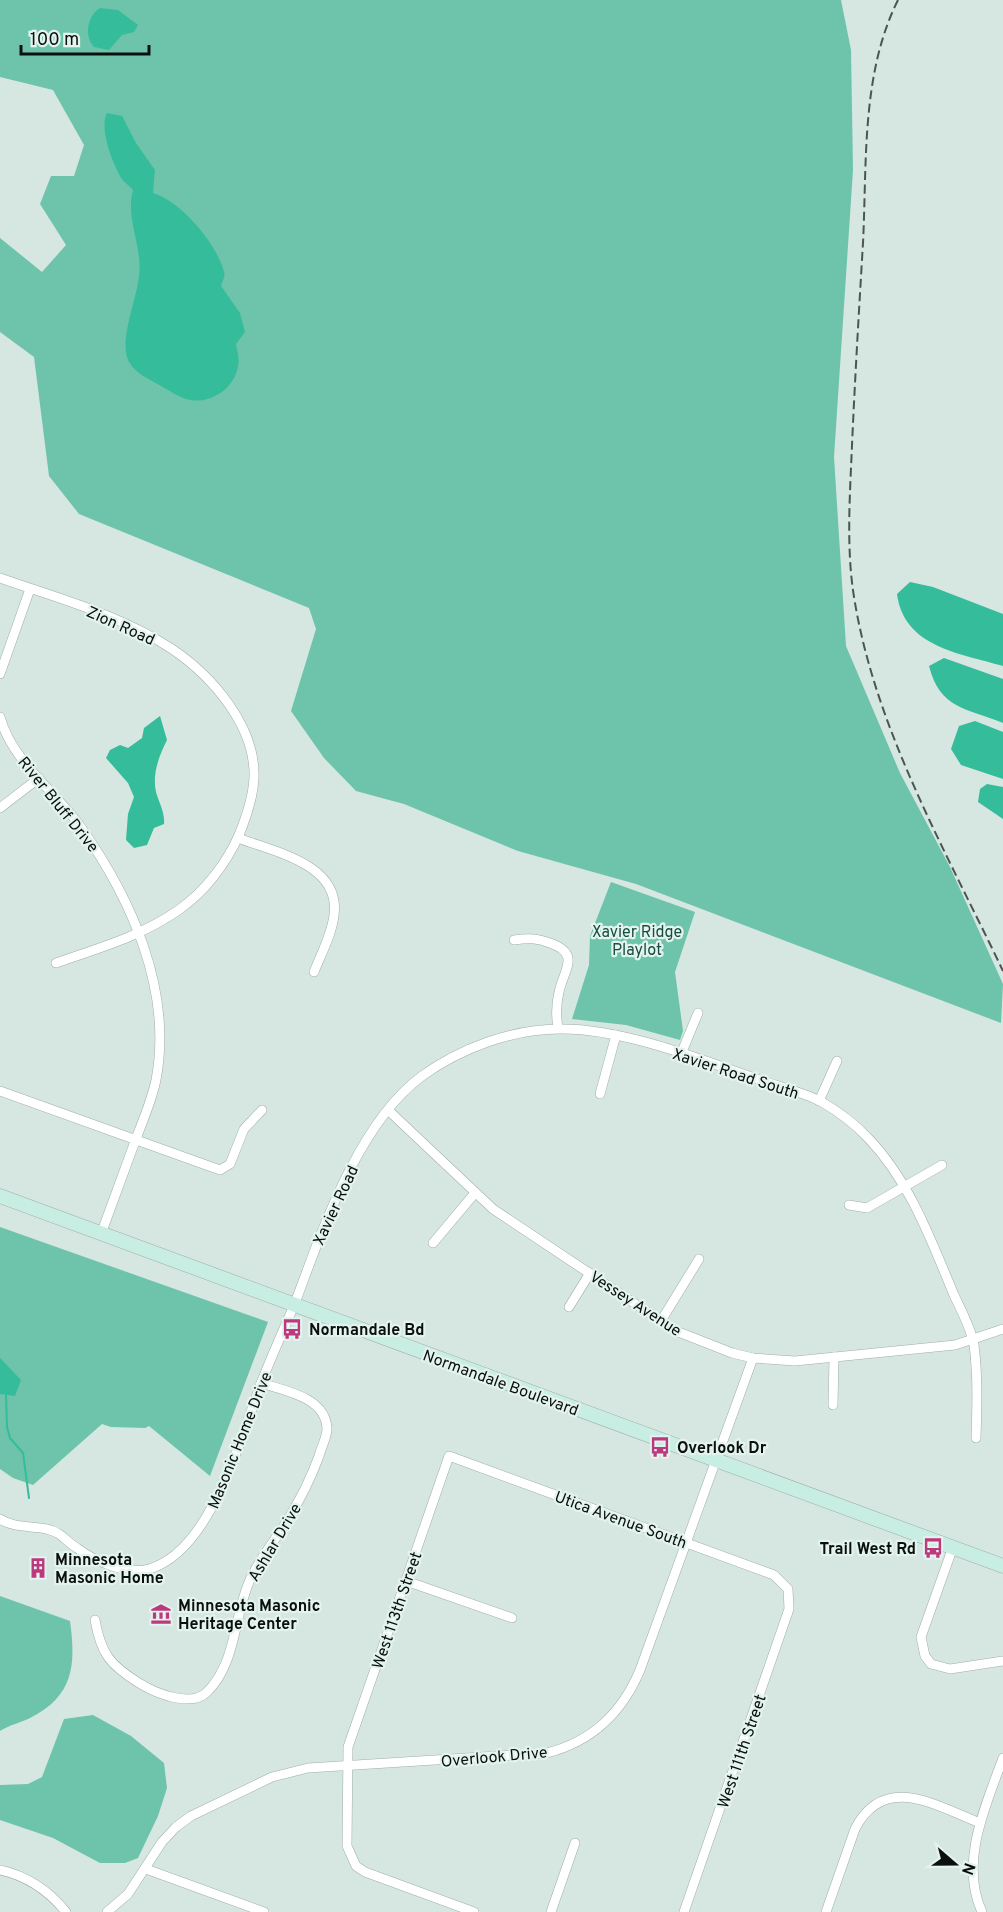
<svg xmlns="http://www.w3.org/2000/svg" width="1003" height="1912" viewBox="0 0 1003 1912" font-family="Overpass,sans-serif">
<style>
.green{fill:#6ec4ab}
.water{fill:#35bc9b}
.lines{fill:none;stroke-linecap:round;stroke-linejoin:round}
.stream{stroke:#35bc9b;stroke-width:2}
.street-casing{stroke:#9faea8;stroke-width:10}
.secondary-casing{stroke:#9faea8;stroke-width:15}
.street{stroke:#fff;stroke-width:9}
.secondary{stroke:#c8ede3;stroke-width:14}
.rail{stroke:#4c5552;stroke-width:2;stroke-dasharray:9 4.5;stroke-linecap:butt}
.labels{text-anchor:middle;stroke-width:4.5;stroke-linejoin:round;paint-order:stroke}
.street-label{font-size:16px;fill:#0b100e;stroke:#e3f3ed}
.park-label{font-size:16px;fill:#174d3f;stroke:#e3f3ed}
.poi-label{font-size:16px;font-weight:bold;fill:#0b100e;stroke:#e3f3ed;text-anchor:start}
</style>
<rect width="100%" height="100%" fill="#d6e6e0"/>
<g class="green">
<path d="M0,0H841L851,50L853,170L834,457L846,646L900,773L950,867L1003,984L1001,1023L636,884L518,851L404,804L356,791L324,758L291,711L316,629L309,608L79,514L49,476L34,357L0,332V238L42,272L66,245L40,204L51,176H74L84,145L53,90L0,77Z"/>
<path d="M611,882L695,912L675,972L683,1031L680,1040L626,1025L572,1019L589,965L590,936Z"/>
<path d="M0,1227L268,1322L210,1476L149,1426L145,1428L111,1427L102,1424L33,1485L13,1478L0,1469Z"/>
<path d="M0,1596L70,1621C76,1665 74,1696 30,1718C20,1723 9,1725 0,1731Z"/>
<path d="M93,1715L131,1736L164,1763L167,1788L158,1816L138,1858L125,1863H100L53,1838L0,1820V1785L28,1784L42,1777L64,1719Z"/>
</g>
<g class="water">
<path d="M100,8L118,10L138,25L134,32L122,35L109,50L94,47C84,36 87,16 100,8Z"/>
<path d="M107,113L122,116L136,143L155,170L153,193C181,201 217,244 224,272C226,277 222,281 221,286L240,313L245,332L236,344C237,351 240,359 238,366C235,388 211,404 190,400C180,398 170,391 161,386C148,378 137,375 129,362C118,342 137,299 139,276C143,246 125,220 133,190C129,185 124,183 120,176C112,161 99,129 107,113Z"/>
<path d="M910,582L933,587L1003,614V666C959,653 904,647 897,594Z"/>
<path d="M944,658L1003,679V723C966,708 940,709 929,666Z"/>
<path d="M160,716L167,740C159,756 152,774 156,792C159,803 165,812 164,824L154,828L147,845L134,848L126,840L128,814L134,797L128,783L106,758L110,750L120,745L128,748L142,738L144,728Z"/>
<path d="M975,721L1003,732V779L961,765L951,749L959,726Z"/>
<path d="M987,784L1003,787V819L978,802L980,789Z"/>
<path d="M0,1358L21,1380L15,1396L0,1394Z"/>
</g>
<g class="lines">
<path class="stream" d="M6,1394L7,1427L10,1438L23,1453L29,1498"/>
<g class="street-casing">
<g id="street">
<path d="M0,578C57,598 121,615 172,649C212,676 256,726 254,778C253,797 246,818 239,835C226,864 205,891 180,909C142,936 99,948 56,963"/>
<path d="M0,674L30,589"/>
<path d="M0,717C12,761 54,790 80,826C131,898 173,990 156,1080C152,1099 144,1118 137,1136C125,1169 113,1202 101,1234"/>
<path d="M0,808L39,778"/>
<path d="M238,838C274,852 341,864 334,915C332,934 321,954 314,972"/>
<path d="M514,940C529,938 537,938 550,943C581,954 564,969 559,992C556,1004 556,1016 558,1028"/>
<path d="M681,1054L698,1013"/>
<path d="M0,1091L220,1170L230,1164L244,1129L262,1110"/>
<path d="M600,1094L616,1035"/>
<path d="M819,1101L837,1061"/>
<path d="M388,1110L493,1209L676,1331L732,1353L753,1358L795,1361L955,1345L1003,1329"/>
<path d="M849,1205L867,1208L942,1165"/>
<path d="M433,1243L475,1193"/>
<path d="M569,1307L590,1273"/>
<path d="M661,1321L699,1259"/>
<path d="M833,1405L834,1357"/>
<path d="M0,1519C18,1531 42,1523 59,1534C65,1538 70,1544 77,1548C94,1561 127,1575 149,1569C212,1551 241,1435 262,1381C272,1355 284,1329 295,1303C322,1231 358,1123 422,1076C461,1048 512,1029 560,1029C620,1028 697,1058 754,1078C776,1086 800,1091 820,1101C838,1111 855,1124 869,1139C910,1182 931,1240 954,1295C961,1310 971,1328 974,1345C978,1376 977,1407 976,1438"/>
<path d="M953,1547L921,1637L925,1656L931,1664L950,1669L1003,1661"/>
<path d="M406,1581L512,1618"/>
<path d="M95,1620C101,1654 110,1665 139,1683C155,1693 191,1708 207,1692C236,1664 234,1617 249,1582C258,1560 275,1541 287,1521C300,1500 311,1478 319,1456C321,1448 327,1437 327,1429C326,1397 285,1391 261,1383"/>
<path d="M146,1869L264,1912"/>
<path d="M0,1870C27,1876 49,1891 66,1912"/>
<path d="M107,1912L128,1894L162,1842L176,1827L191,1816L272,1777L308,1768L547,1753C593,1741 622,1713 640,1670L753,1358"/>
<path d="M474,1912L365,1872L356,1866L347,1846L348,1747L449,1456L774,1575L788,1589L789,1609L684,1912"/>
<path d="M551,1912L575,1843"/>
<path d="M826,1912L855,1829C884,1772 937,1806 980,1823"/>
<path d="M982,1912C959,1862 986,1805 1003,1758"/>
</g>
</g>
<g class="secondary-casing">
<path id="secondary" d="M0,1196L1003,1566"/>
</g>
<use href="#street" class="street"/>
<use href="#secondary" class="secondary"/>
<path class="rail" d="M898,0C861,74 867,163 863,243C859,310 855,378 852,445C850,495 846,547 854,597C875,729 946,851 1003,971"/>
</g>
<defs>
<g id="bus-bare" transform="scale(1.62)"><path d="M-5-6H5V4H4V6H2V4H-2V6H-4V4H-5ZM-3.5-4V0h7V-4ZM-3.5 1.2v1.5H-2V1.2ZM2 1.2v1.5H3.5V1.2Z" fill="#bd397e" stroke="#e3f3ed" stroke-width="2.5" paint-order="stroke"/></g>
<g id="building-bare" transform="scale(1.62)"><path d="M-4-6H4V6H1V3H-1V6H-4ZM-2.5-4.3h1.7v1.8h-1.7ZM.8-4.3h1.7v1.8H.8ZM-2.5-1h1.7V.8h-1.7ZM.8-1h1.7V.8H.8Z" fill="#bd397e" stroke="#e3f3ed" stroke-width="2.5" paint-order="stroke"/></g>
<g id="museum-bare" transform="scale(1.62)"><path d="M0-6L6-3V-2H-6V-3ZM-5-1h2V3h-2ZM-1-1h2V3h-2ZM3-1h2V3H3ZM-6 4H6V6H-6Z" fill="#bd397e" stroke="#e3f3ed" stroke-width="2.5" paint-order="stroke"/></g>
</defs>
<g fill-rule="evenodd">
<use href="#bus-bare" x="292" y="1329"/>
<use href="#bus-bare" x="660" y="1447"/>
<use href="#bus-bare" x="933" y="1548"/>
<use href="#building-bare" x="38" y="1568"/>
<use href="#museum-bare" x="161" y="1614"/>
</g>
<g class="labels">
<g class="street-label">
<text transform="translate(121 625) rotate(24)" y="6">Zion Road</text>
<text transform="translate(59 804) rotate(51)" y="6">River Bluff Drive</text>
<text transform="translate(736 1073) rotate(18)" y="6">Xavier Road South</text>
<text transform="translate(335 1205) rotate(-65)" y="6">Xavier Road</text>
<text transform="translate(636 1303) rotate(33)" y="6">Vessey Avenue</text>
<text transform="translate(501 1382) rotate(20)" y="6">Normandale Boulevard</text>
<text transform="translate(239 1440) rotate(-68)" y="6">Masonic Home Drive</text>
<text transform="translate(621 1519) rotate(20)" y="6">Utica Avenue South</text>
<text transform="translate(274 1542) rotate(-59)" y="6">Ashlar Drive</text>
<text transform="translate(396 1610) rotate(-71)" y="6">West 113th Street</text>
<text transform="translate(741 1751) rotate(-71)" y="6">West 111th Street</text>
<text transform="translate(494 1756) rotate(-5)" y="6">Overlook Drive</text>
</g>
<g class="park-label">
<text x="637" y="937">Xavier Ridge<tspan x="637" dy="18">Playlot</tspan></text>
</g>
<g class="poi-label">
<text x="309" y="1335">Normandale Bd</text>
<text x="677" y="1453">Overlook Dr</text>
<text x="916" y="1554" text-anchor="end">Trail West Rd</text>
<text x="55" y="1565">Minnesota<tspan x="55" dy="18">Masonic Home</tspan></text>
<text x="178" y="1611">Minnesota Masonic<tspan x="178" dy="18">Heritage Center</tspan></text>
</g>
</g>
<g transform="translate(955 1864) rotate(110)" stroke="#e3f3ed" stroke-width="4.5" paint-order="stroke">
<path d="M0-4.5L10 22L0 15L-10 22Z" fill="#0b100e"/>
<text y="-9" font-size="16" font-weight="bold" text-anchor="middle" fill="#0b100e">N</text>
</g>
<path d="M21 45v9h128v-9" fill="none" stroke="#0b100e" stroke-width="3"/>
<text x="30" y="45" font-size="18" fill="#0b100e" stroke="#e3f3ed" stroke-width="4.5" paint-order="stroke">100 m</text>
</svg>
